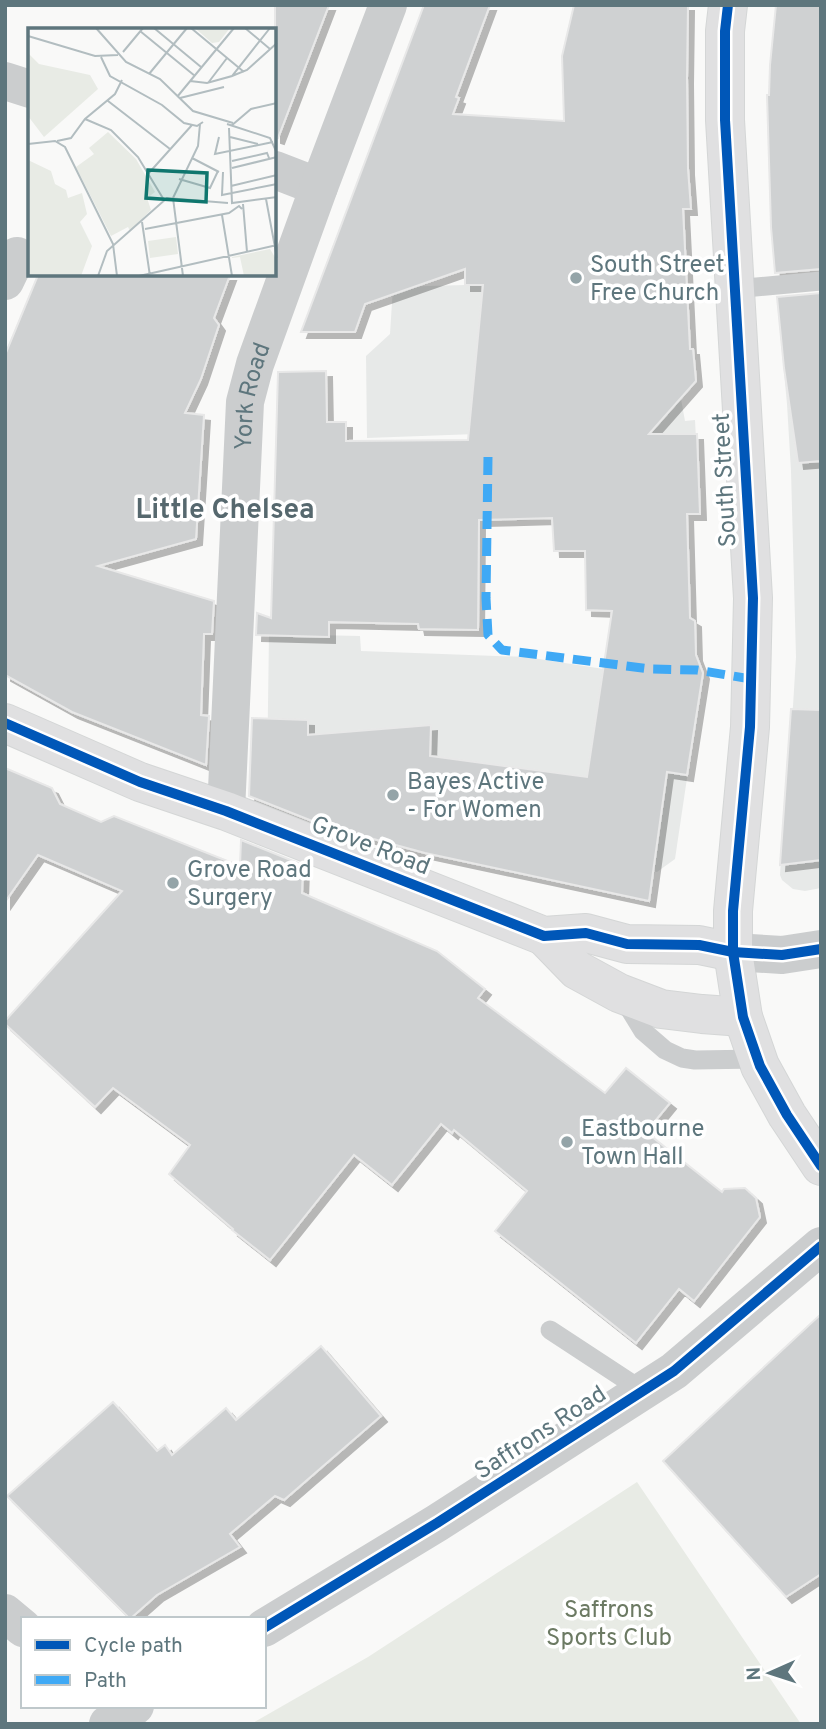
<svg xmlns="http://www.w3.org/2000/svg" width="826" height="1729" viewBox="0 0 826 1729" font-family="Overpass,sans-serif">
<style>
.built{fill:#e7e9e8}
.green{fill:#e8ebe5}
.building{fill:#cfd1d2;stroke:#e8e8e8;stroke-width:2;filter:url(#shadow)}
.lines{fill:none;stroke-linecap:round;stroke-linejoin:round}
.secondary-casing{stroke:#d4d6d6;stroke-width:40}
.lane{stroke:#cbcdce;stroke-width:19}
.street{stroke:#cbcdce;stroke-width:38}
.secondary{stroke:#e0e0e1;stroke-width:38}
.quiet{stroke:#3fa9f5;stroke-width:9;stroke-dasharray:18 9;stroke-linecap:butt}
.cycleway-casing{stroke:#fff;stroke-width:15}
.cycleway{stroke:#0057b8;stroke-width:10}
.poi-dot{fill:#94a4a8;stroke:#fff;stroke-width:2.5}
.labels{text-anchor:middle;stroke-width:7;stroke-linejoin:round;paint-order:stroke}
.poi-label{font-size:24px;fill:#5e767d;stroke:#fff;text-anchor:start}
.street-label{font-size:24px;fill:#5e767d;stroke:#fff}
.park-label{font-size:24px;fill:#6c7a63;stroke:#fff}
.quarter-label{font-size:28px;font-weight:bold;fill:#56686e;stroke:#fff}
.inset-road{fill:none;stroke:#b2bdc0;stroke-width:2}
.view{fill:#0f766e;fill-opacity:0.15;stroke:#0f766e;stroke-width:3.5}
.inset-edge{fill:none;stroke:#5e767d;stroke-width:3.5}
</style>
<defs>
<filter id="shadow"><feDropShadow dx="6" dy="6" stdDeviation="0" flood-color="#0004"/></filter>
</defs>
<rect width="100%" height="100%" fill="#f9f9f8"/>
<g class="built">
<path d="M465,285L509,286L693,349L696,381L681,399L685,421L695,420L700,514L502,521L503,433L367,438L366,356L390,334L393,287Z"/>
<path d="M821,294V888L805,891L793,889L782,880L780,875L789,735L793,706L796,657L791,471L787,404L777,298Z"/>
<path d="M269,634L360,636L361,651L526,657L701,684L675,859L657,872L472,842L267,775Z"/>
</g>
<path class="green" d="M637,1482L801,1724H251L368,1657Z"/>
<g class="building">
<path d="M275,5H329L278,138L275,137Z"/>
<path d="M424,5H490L456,97L459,98L453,114L564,121L562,56L574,5H688L687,78L688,169L691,209H683L690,349H693L696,381L649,434H697L700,514H687L690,618L695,621L696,655L703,673L687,775L667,772L649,901L425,853L359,835L335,830L249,796L252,718L308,720V735L431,725L430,756L587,777L612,611L586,610L585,551H554L552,518L479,520L478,630L419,629L418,624L329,622V637L256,635L257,613L271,618L278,372L326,371L327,422H346V441L468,440L483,285H465V269L365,304L355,332H301Z"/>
<path d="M776,5H821V269L775,273L771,227L767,95H769L770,65Z"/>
<path d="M38,275H230L214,318L219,325L201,379L185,413L204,415L196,539L98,566L214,601L212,634H204L201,715L209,716L206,765L72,712L5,675V355Z"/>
<path d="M821,293V461L798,463L784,368L777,297Z"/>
<path d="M791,709L821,710V860L780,865Z"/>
<path d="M5,768L52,788L60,804L101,822L114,816L240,866L241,840L303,865L302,893L437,951L485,989L478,998L605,1093L626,1068L670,1103L646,1132L722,1192L724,1189L745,1188L756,1198L760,1217L694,1301L679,1289L636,1343L495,1231L527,1191L454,1130L452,1133L441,1124L392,1185L354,1155L270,1260L232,1230L233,1229L169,1174L190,1145L113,1088L95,1107L5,1024V1021L122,891L38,855L5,902Z"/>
<path d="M821,1314V1574L786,1597L663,1461Z"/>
<path d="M321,1346L381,1416L284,1500L275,1496L230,1534L240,1547L157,1595L130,1619L7,1496L113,1402L157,1451L165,1445L172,1455L226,1408L236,1420Z"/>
</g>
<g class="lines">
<g class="secondary-casing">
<g id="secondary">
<path d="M728,5L725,31V120L753,598L750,727L733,911V952L743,1017L760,1066L787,1115L821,1166"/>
<path d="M5,723L140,782L226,811L544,936L586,933L627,944L699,945L733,952"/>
<path d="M544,936L577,970L619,993L661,1009L702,1014L743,1017"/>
</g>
</g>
<g class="lane">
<path d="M734,289L821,281"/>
<path d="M624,1000L643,1031L665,1050L682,1058L695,1060L758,1059"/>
<path d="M550,1330L643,1391"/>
</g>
<g class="street">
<path d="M5,81L30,89"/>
<path d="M275,170L319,187"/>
<path d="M5,281L17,256"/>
<path id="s1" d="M226,811L245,402L255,364L319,187L388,5"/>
<path d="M733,952L782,955L821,949"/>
<path d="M5,1613L23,1628"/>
<path d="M264,1628L437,1523L674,1371L821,1246"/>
<path d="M108,1724L135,1706"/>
</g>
<use href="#secondary" class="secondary"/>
<path class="quiet" d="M488,457L486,598L488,635L502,650L650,669L697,670L751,679"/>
<g class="cycleway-casing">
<g id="cycleway">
<path d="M728,5L725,31V120L753,598L750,727L733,911V952L743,1017L760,1066L787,1115L821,1166"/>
<path d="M5,723L140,782L226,811L544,936L586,933L627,944L699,945L733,952L782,955L821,949"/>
<path d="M264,1628L437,1523L674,1371L821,1246"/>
</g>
</g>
<use href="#cycleway" class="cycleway"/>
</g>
<g class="poi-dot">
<circle cx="576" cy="278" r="7"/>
<circle cx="393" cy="795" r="7"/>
<circle cx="173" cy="883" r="7"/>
<circle cx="567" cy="1142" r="7"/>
</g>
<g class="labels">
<g class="poi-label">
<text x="590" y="272">South Street<tspan x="590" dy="28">Free Church</tspan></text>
<text x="407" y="789">Bayes Active<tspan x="407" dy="28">- For Women</tspan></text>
<text x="187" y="877">Grove Road<tspan x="187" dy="28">Surgery</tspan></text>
<text x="581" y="1136">Eastbourne<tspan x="581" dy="28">Town Hall</tspan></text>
</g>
<g class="street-label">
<text dy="8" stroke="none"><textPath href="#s1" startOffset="416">York Road</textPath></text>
<text transform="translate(724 480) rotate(-93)" y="8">South Street</text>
<text transform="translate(371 845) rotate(21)" y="8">Grove Road</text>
<text transform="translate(540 1432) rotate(-33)" y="8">Saffrons Road</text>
</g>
<g class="park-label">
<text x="609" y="1617">Saffrons<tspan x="609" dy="28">Sports Club</tspan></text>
</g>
<g class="quarter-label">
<text x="225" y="518">Little Chelsea</text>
</g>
</g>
<g transform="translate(28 28)">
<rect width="248" height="248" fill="#f9f9f8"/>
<path d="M167,0H202L191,14L184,15ZM0,25L11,36L62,47L70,61L16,109L0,88ZM80,104L108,131L127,164L119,170L123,182L102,203L100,199L83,208L48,139L66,126L61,120ZM0,132L23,143L27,156L38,162L40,170L54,165L59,186L52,194L64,218L53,248H0ZM148,209L150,226L122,230L120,213ZM242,221L248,231V248H216L212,229L204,230V237V229Z" fill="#e8ebe5"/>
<path class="inset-road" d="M68,0L98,34L132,51L165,83L205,95M126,0L173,39M163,0L216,44M217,0L242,21M112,3L167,48M0,8L67,28L90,27M95,24L115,0M73,29L82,48L134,77L156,95L169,98L175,94M121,46L159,0M204,48L219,42L249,15M162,53L179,55L204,48L242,0M180,55L199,30M149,69L206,0M152,70L196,59M80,73L142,121M57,91L83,102L110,129L136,172M199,96L242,110L249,125M203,98L223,81L249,75M201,100L204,175L249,169M191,109L187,126L245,114M202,109L230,116M29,113L43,110L57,91L87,66L94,52M0,116L27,113L37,119L85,216L89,248M164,130L191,144M204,133L239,125L241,130M204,140L249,129M195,144L194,167L249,156M120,146L164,97M151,151L182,160L190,143M203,158L249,147M238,171L249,230M215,176L219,224M194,187L204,248M114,194L122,248M117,201L201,185L211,178L214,181M70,248L79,223L139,170L200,175M111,248L249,217M155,248L145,170L170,118L172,96"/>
<path class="view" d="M120,142L179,145L178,174L118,170Z"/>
<rect width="248" height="248" class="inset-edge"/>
</g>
<rect width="826" height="1729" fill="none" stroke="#5e767d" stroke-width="14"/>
<rect x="21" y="1617" width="245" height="91" fill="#ffffff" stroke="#bfc8cb" stroke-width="2"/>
<rect x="35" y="1640" width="35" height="10" fill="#0057b8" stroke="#bfc8cb" stroke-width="2"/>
<text x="84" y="1652" font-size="21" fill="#5e767d">Cycle path</text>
<rect x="35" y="1675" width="35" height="10" fill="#3fa9f5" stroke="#bfc8cb" stroke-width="2"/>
<text x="84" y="1687" font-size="21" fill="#5e767d">Path</text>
<g transform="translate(770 1673) rotate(267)" stroke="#ffffff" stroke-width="5" paint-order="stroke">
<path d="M0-5L12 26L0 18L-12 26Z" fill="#5e767d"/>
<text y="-10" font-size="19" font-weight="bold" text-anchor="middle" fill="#5e767d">N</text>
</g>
</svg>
